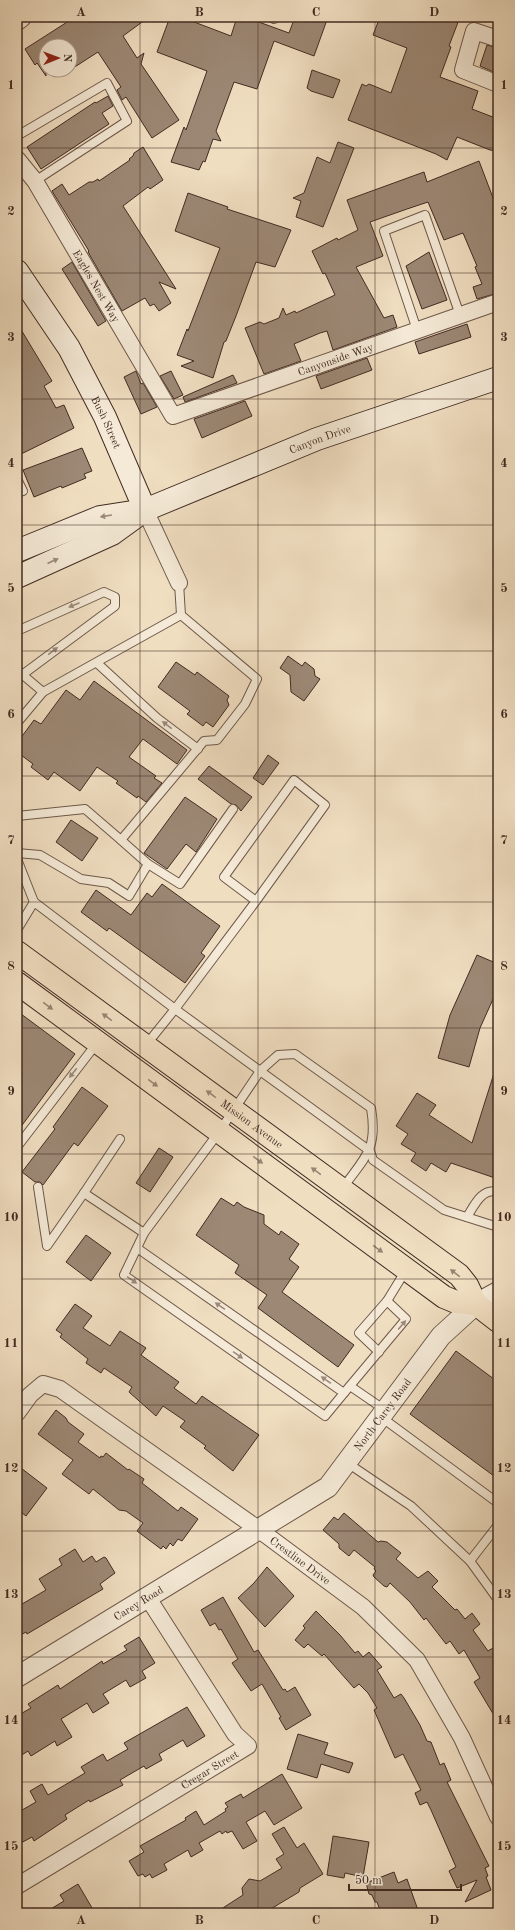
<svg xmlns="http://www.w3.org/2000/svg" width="515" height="1930" viewBox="0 0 515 1930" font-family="'Old Standard TT',serif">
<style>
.building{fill:#9c8875;stroke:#422b22}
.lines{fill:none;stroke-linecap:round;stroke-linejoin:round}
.service-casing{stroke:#6e584a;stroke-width:10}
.minor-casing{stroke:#6e584a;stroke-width:18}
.tertiary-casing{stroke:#6e584a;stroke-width:22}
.secondary-casing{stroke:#422b22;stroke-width:24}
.primary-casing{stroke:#422b22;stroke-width:24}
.service{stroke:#f5ead7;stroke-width:8}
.minor{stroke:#f5ead7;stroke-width:16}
.tertiary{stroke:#f5ead7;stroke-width:20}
.secondary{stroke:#f5ead7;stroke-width:22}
.primary{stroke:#f0dec1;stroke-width:22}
.oneway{fill:#9c8a7c}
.oneway2{fill:#998472}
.grid{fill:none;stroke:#422b22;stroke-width:1;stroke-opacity:0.55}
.labels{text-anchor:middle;stroke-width:4;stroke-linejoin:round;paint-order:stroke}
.street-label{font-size:11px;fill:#422b22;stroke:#f5ead7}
.neatline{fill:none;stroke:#422b22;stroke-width:1.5}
.grid-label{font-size:13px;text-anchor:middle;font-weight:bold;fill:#422b22}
</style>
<rect width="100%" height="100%" fill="#f0dec1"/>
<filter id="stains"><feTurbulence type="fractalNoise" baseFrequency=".005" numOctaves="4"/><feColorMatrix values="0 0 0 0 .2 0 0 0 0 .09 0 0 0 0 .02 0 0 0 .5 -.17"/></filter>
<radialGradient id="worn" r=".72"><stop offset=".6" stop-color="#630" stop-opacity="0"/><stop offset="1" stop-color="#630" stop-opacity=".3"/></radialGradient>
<g class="building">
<path d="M75,17H149L123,36L137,58L144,53L141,64L179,120L152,138L126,97L122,100L117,90L121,87L98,52L70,70V46H46V76L37,63L35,65L25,49Z"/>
<path d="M170,17H181L231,36L237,17H245L289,33L295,17H328L314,56L274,41L257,89L234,82L216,131L221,141L213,139L205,162L203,161L199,170L171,162L184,127L186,130L207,71L157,52Z"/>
<path d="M380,17H460L449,46L451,47L440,77L478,91L472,109L498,119V151L490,150L457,137L447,160L436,154L348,120L362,84L366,86L369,84L391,93L407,48L373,35Z"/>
<path d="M487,45L498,48V74L480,66Z"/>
<path d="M312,70L340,80L333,98L311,91L307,88Z"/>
<path d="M108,96L113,106L102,113L109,124L41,169L27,147L95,102L96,103Z"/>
<path d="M338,142L354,148L323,227L296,217L301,201L293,198L304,193L317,157L330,163Z"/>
<path d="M143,147L163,180L150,189L148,187L123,206L176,289L159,282L171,303L159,311L154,304L150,306L145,298L122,311L88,252L89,251L52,191L62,184L69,195L89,182H93L98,179L99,181L130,160L129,159L133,156L134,153Z"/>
<path d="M479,161L498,211V293L477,299L473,287L482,284L475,267L477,266L463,233L444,240L428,202L407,209L370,222L383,256L356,267L384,318L393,315L397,327L333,350L327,331L320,333L294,344L301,361L264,374L245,328L260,322L264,324L279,318L283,308L286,315L295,311L296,313L335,295L325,273L323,274L312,251L337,238L338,240L358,230L347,200L424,172L427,182Z"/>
<path d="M188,193L228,207L227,209L291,230L275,267L256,262L236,316L226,341L224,342L213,378L181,366L194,361L177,355L187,329L188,331L220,248L175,231Z"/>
<path d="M429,252L447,300L422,309L406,266Z"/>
<path d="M72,262L106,321L98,326L62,269Z"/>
<path d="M17,323L52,381L44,386L56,408L64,405L74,428L17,456Z"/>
<path d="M467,324L471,337L419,354L415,342Z"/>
<path d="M367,358L372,370L321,389L316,376Z"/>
<path d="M136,371L141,384L143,383L157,407L141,414L124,377Z"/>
<path d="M171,371L183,395L174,399L160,376Z"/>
<path d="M233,375L237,383L185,402L183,397Z"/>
<path d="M245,401L252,416L202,438L194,419Z"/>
<path d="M82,448L92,471L84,474L86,478L62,488L61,486L34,497L23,470Z"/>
<path d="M288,656L302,666L305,662L314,669L315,676L320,679L304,701L291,692L290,675L280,668Z"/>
<path d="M176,662L195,675L197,672L229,696L227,700L229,705L213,727L206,722L203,726L187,714L190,711L158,687Z"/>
<path d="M94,681L187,750L177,764L143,739L129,757L156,776L154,778L162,783L146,802L138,796L137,798L116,783L118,781L97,767L80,791L54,772L48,780L31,767L33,764L17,752V743L34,720L41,724L66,690L80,700Z"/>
<path d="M268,755L279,763L263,785L253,778Z"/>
<path d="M209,766L252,797L241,811L236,805L231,804L198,779Z"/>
<path d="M185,797L217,819L196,852L186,844L167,869L144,853Z"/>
<path d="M71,820L98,838L82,861L56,842Z"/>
<path d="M162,884L220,926L201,953L205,956L185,983L109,928L107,931L81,912L96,890L131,915L147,893L152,897Z"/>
<path d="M477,955L498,964V988L480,1028L469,1067L438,1058L450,1015Z"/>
<path d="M17,1011L75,1054L17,1132Z"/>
<path d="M495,1070H498V1179L451,1163L446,1172L431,1163L426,1171L411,1161L416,1153L401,1144L408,1134L396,1126L417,1093L436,1105L429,1115L472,1143Z"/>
<path d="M82,1087L108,1106L78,1146L74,1143L43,1185L40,1182H35L22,1172L55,1129L53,1127Z"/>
<path d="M159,1148L173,1157L150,1192L136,1183Z"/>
<path d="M221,1198L234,1206L237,1202L244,1207L264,1215V1224L279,1235L281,1231L299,1244L289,1259L299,1267L282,1292L354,1345L338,1367L258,1308L267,1295L235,1273L239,1265L196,1235Z"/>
<path d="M86,1235L111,1253L91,1281L66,1262Z"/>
<path d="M75,1304L92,1316L83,1328L110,1346L120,1331L146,1348L141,1355L179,1382L174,1388L196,1404L202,1396L259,1435L233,1471L204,1448L206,1446L180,1427L185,1421L163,1406L156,1416L129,1392L132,1387L104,1368L101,1373L86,1363L88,1359L60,1337L62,1334L56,1330Z"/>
<path d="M456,1351L498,1382V1479L410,1414Z"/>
<path d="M56,1410L66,1418L68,1422L84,1434L78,1442L100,1458L101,1456L103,1457L106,1453L128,1470L129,1469L144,1479L142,1483L178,1511L181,1507L198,1519L182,1541L178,1539L173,1546L170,1543L166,1549L163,1546L161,1549L137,1531L143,1523L126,1511L119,1510L93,1489L89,1494L62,1474L73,1460L38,1434Z"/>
<path d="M17,1465L47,1488L26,1516L17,1509Z"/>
<path d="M344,1513L378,1542L381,1541L387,1542L401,1553L396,1559L418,1578L428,1571L438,1581L432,1587L455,1610L457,1609L465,1619L472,1613L480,1624L473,1630L488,1651L498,1645V1722L474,1682L480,1678L464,1650L459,1654L450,1641L446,1644L426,1618L424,1620L410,1602L390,1583L387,1587L384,1586L374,1577L373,1575L376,1571L374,1569L375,1567L354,1550L349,1556L339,1548V1544L323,1530L334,1517L338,1520Z"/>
<path d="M75,1549L83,1562L92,1556L96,1562L104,1557L106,1558L115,1573L100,1584L103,1589L27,1634L26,1632L17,1637V1607L46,1590L39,1579L62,1565L59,1559Z"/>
<path d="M267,1567L294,1596L265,1627L238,1598L254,1583Z"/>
<path d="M223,1597L254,1652L258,1650L283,1690L285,1689L287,1692L295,1687L311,1715L286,1730L279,1718L281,1717L262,1684L251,1691L232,1663L238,1659L221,1629L219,1630L215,1623L210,1626L201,1610Z"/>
<path d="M316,1611L340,1635L355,1653L358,1651L363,1657L369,1652L382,1667L377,1670L394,1698L401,1694L404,1698L420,1725L427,1741L431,1742L440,1765L444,1763L451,1780L447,1782L489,1866L485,1868L488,1876L486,1877L491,1890L465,1902L477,1880L457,1888L449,1871L456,1867L431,1810L427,1802L420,1805L415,1793L421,1790L403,1754L395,1758L374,1710L377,1708L368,1693L359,1684L354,1688L324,1654L322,1656L308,1644L304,1648L295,1640L305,1628L303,1626Z"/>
<path d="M139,1637L155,1663L142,1671L146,1678L130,1687L126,1680L103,1694L109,1703L93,1713L87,1703L61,1719L72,1737L57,1746L55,1741L31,1756L28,1751L17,1758V1716L31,1708L28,1704L58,1685L60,1689L102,1661L103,1664L127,1650L124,1646Z"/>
<path d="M187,1707L205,1736L187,1747L183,1740L159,1754L162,1760L146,1769L144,1766L120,1780L123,1785L90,1802L89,1800L65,1815L67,1819L34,1841L32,1837L17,1845V1813L36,1802L30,1791L42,1784L48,1795L85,1773L81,1767L91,1761L103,1754L107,1761L128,1749L124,1743Z"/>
<path d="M298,1734L328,1743L324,1754L353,1763L349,1773L321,1764L317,1778L287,1769Z"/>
<path d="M282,1774L302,1808L274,1825L265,1811L246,1822L257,1841L243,1849L232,1831L227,1833L226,1831L222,1834L220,1831L199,1843L203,1850L191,1857L188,1850L164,1864L167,1870L152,1878L150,1874L145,1877L143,1874L138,1876L129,1861L144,1852L140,1846L186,1820L185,1818L196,1811L204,1825L226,1811L225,1809L228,1807L225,1803L241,1794L243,1798Z"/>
<path d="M284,1827L297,1848L304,1843L323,1874L300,1888L299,1892L264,1913H215L243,1895L242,1888L249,1879L260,1881L282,1868L276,1859L284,1854L272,1834Z"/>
<path d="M333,1836L369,1842L363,1877L345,1873L344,1878L327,1875Z"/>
<path d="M394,1872L398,1883L407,1879L419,1913H381L377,1902H375L372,1895L369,1894L366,1883Z"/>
<path d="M78,1884L95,1913H44L64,1901L60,1895Z"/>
</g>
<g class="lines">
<g class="service-casing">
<g id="service">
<path d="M270,17L274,19L275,17"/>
<path d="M17,136L107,83L127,121L35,181"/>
<path d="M417,330L384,231L425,215L460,315"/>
<path d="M17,479L23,491L17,493"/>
<path d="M17,631L104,592L115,597V606L22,675"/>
<path d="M97,663L157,718L198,749"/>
<path d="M17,670L43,692"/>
<path d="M17,723L43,692L181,615L179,583"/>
<path d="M17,816L85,809L121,840"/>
<path d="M17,853L40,855L81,879L109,883L129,896L148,864L121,840L204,741L217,740L245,704L257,679L181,615"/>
<path d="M17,859L34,902"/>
<path d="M148,864L180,884L233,809"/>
<path d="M256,901L224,877L294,780L325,805L256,901L175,1009L370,1151L373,1160L444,1210L498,1227"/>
<path d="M17,930L34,902L175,1009L146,1045"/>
<path d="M120,1139L84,1193L144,1233L219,1132L260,1071L278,1055L295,1054L371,1108C378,1150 365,1157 342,1189"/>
<path d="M17,1147L97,1043"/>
<path d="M38,1187L47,1246L84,1193"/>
<path d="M467,1217C474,1206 482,1187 498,1192"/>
<path d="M137,1248L344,1393L325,1416L124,1275L144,1233"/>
<path d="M379,1352L359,1333L387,1301L406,1270"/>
<path d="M350,1386L385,1410"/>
<path d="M344,1393L406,1319L387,1301"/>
<path d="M381,1417L498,1503"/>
<path d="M346,1462L411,1506L470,1561"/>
<path d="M496,1597L470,1561L498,1525"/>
</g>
</g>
<g class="minor-casing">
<g id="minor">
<path d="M498,39L474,31L463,70L498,84"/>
<path id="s1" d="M17,159L35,181L173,416L498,302"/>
<path d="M145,510L179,583"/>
<path id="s2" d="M17,1413L30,1395L43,1384L60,1389L258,1529L363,1607L417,1660L462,1738L498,1817"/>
<path id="s3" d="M17,1886L248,1746L235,1734L148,1598"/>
</g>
</g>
<g class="tertiary-casing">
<g id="tertiary">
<path d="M17,20L21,17"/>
<path id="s4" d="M17,1677L328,1487L441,1336L476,1304L498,1292"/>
</g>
</g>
<g class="secondary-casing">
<g id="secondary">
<path id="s5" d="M17,271L69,348L105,417L145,510"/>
<path id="s6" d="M17,551L100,517L145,510L317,439L498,378"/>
<path d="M17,577L112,534L141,513"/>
</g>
</g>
<g class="primary-casing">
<g id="primary">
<path id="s7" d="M17,952L459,1275L467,1285L476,1304L498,1321"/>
<path d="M17,983L444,1297L456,1302L476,1304"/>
</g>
</g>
<use href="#service" class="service"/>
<use href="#minor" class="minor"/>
<use href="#tertiary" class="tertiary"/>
<use href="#secondary" class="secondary"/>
<use href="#primary" class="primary"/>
</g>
<defs><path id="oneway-solid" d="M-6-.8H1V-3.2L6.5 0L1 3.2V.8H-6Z"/></defs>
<g class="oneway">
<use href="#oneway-solid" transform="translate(106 516) rotate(171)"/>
<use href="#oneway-solid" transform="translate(53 561) rotate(-24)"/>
<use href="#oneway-solid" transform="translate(74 605) rotate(157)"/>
<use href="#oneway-solid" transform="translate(53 651) rotate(-37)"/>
<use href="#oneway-solid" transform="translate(167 725) rotate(-142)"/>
<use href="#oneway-solid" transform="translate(73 1073) rotate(128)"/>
<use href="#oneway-solid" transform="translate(132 1280) rotate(35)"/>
<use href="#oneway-solid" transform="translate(220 1306) rotate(-145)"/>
<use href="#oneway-solid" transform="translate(402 1325) rotate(-50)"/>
<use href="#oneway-solid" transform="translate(238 1355) rotate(35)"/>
<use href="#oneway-solid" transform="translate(326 1380) rotate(-145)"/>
</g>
<g class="oneway2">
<use href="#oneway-solid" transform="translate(48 1006) rotate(36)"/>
<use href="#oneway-solid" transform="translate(107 1017) rotate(-144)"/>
<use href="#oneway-solid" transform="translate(153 1083) rotate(36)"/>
<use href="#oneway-solid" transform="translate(211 1094) rotate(-144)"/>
<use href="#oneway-solid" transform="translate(258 1160) rotate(36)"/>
<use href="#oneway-solid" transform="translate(316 1171) rotate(-144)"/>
<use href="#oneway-solid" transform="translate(378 1249) rotate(36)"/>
<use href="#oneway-solid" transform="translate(455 1273) rotate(-142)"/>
</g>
<path class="grid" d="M140,17V1913M258,17V1913M375,17V1913M17,148H498M17,273H498M17,399H498M17,525H498M17,651H498M17,776H498M17,902H498M17,1028H498M17,1154H498M17,1279H498M17,1405H498M17,1531H498M17,1657H498M17,1782H498"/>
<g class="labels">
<g class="street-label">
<text dy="4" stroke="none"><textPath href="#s1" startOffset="150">Eagles Nest Way</textPath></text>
<text dy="4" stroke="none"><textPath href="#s1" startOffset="473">Canyonside Way</textPath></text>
<text dy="4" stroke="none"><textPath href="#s5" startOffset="176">Bush Street</textPath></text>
<text dy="4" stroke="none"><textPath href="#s6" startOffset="324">Canyon Drive</textPath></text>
<text dy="4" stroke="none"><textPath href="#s7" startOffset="291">Mission Avenue</textPath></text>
<text dy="4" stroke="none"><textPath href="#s4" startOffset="455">North Carey Road</textPath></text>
<text dy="4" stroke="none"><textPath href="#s2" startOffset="352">Crestline Drive</textPath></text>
<text dy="4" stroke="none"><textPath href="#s4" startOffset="142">Carey Road</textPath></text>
<text dy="4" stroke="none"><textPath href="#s3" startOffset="225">Cregar Street</textPath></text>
</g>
</g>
<rect width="515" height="1930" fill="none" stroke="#f0dec1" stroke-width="44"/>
<g transform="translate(58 58) rotate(89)"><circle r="19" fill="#f5ead7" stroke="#ad9e8f"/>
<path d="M0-3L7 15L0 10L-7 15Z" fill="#8f2418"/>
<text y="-6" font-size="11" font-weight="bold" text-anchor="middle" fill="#422b22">N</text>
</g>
<path d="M349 1884v6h112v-6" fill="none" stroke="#422b22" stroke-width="2"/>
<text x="355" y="1884" font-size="12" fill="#422b22" stroke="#f5ead7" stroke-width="3" paint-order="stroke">50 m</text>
<rect x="22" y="22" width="471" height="1886" class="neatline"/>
<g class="grid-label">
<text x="81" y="16">A</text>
<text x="199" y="16">B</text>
<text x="316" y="16">C</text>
<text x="434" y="16">D</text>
<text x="11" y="89">1</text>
<text x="504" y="89">1</text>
<text x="11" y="215">2</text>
<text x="504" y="215">2</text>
<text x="11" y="341">3</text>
<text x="504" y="341">3</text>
<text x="11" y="467">4</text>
<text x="504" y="467">4</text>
<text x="11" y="592">5</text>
<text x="504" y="592">5</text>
<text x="11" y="718">6</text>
<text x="504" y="718">6</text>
<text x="11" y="844">7</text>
<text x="504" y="844">7</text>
<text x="11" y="970">8</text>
<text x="504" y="970">8</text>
<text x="11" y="1095">9</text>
<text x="504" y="1095">9</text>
<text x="11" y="1221">10</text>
<text x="504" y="1221">10</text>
<text x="11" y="1347">11</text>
<text x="504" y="1347">11</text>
<text x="11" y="1472">12</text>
<text x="504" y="1472">12</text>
<text x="11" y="1598">13</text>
<text x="504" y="1598">13</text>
<text x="11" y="1724">14</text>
<text x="504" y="1724">14</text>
<text x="11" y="1850">15</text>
<text x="504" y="1850">15</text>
<text x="81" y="1924">A</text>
<text x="199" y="1924">B</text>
<text x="316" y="1924">C</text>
<text x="434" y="1924">D</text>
</g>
<rect width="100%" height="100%" filter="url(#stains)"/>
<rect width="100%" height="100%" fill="url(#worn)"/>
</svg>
